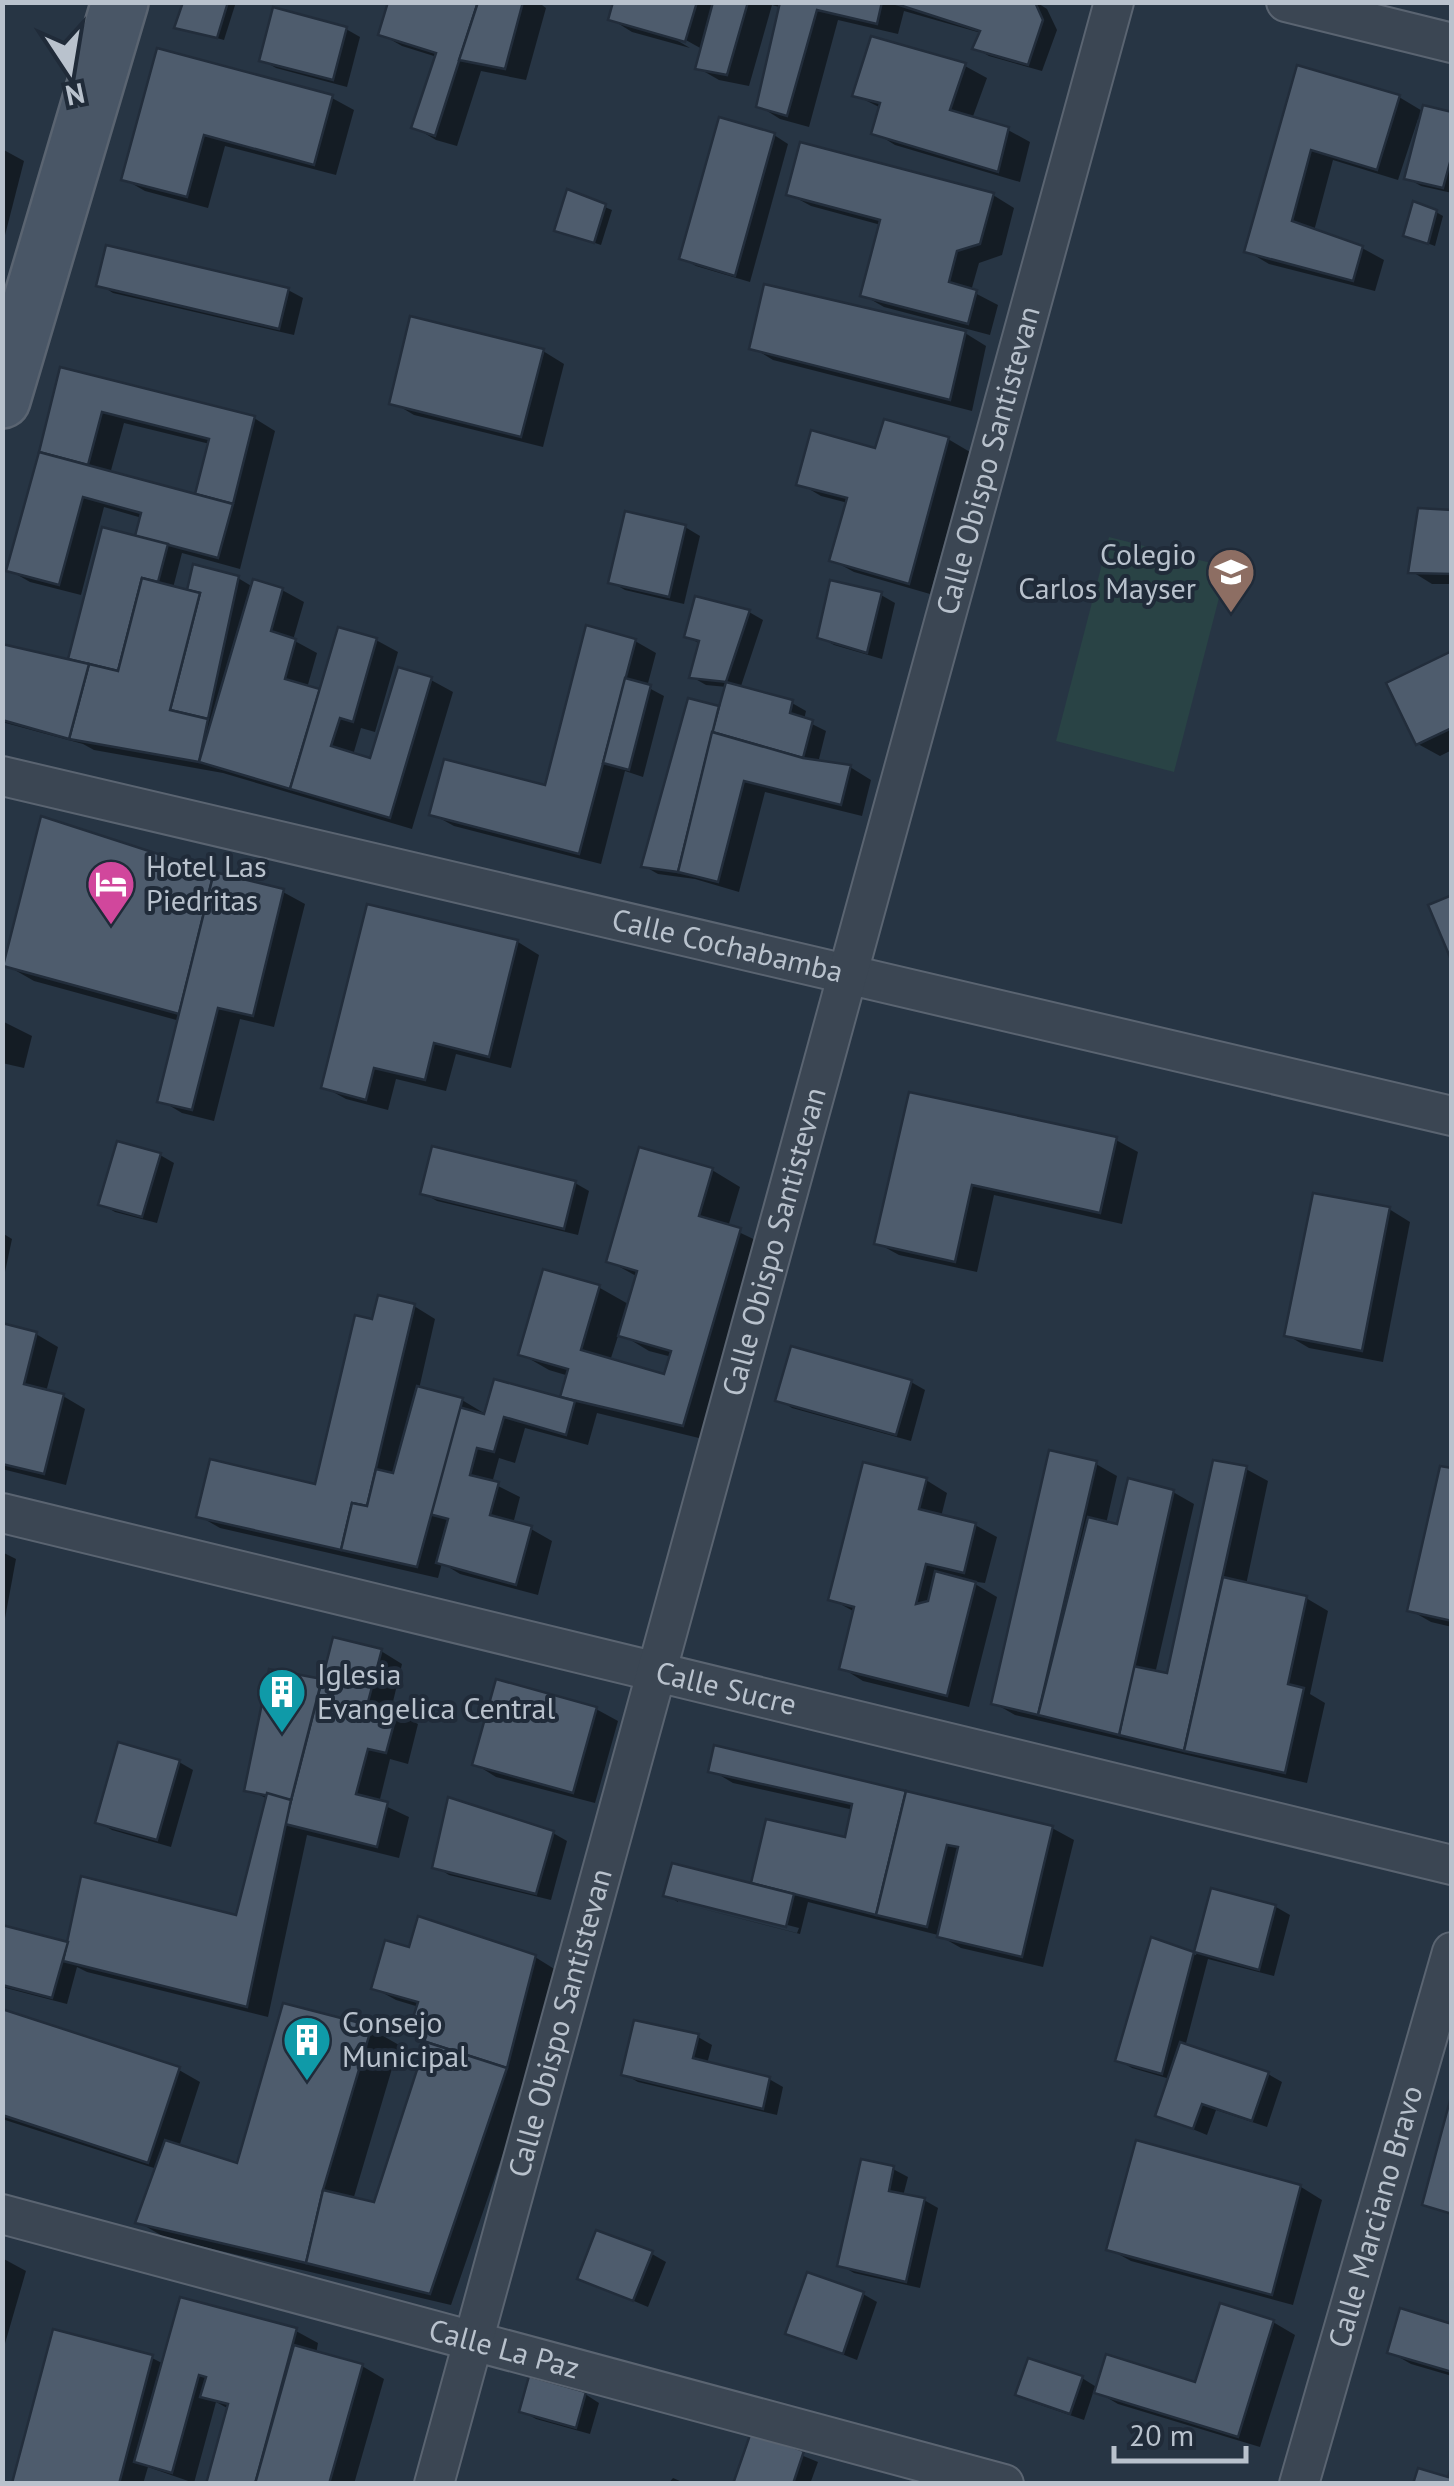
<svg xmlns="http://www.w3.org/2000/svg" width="1454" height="2486" viewBox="0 0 1454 2486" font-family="'PT Sans',sans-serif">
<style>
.grass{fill:#294345}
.shadow{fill:#0007;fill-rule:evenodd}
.building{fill:#4e5c6d;stroke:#222d3b;stroke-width:2.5}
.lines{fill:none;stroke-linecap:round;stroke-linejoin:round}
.street-casing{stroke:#5a6471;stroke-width:42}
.secondary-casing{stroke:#5a6471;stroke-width:60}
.street{stroke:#3b4653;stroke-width:38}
.secondary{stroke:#495666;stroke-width:55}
.labels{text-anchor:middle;stroke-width:8;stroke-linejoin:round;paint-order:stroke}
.street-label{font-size:30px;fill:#b9c2cd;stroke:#202b39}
.poi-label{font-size:30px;fill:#b9c2cd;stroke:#202b39;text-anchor:start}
</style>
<rect width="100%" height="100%" fill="#273544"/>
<path class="grass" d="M1109,537L1227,567L1174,772L1056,741Z"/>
<g class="shadow">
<path d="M186,2H236L224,40L177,27Z"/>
<path d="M391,2H538L546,8L526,80L481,71L457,146L436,140L414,127L437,57L402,46L381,34Z"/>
<path d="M615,2H1036L1047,9L1057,30L1042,71L989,56L975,48L981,33L904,11L898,34L838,20L809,127L780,119L759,106L783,8L772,5L749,86L719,80L698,68L702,49L675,34L673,38L690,48L632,32L611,19Z"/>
<path d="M346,29L360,37L347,87L276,68L262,60Z"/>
<path d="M873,39L965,66L987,78L972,119L1008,130L1030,142L1020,182L895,145L874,132L881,108L855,95Z"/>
<path d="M159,52L332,98L354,110L336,175L225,146L208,208L145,191L124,179Z"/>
<path d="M1299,68L1399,97L1424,112L1452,114V193L1421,186L1407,178L1422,120L1418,119L1398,180L1333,160L1314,231L1362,248L1384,260L1375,291L1269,264L1247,251Z"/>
<path d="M774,135L788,144L750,282L696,266L682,258Z"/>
<path d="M2,149L24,161L2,247Z"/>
<path d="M568,192L612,210L601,245L557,230Z"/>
<path d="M789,194L993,195L1014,208L1002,255L979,263L971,291L998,305L990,335L884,307L863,295L881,225L811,206Z"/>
<path d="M1436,212L1443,216L1435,246L1413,238Z"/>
<path d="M99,284L288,290L303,298L294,335L113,293Z"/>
<path d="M965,333L986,346L972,411L773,360L752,347Z"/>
<path d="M543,351L564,364L543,447L414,415L392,402Z"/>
<path d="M62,370L254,418L275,431L240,569L182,553L173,588L189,592L238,578L253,587L282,590L304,602L293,640L317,653L307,688L322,692L376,640L398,652L375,732L361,728L353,755L372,761L400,670L431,680L453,692L412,829L223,773L94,750L83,744L2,722V646L70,662L104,530L137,539L142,518L104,507L81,595L30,582L9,570ZM124,423L210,444L197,497L110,474Z"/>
<path d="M885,422L948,439L970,452L930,594L854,572L832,560L848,503L821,496L799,483L877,451Z"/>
<path d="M1452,512V584H1432L1411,571Z"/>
<path d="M685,527L700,536L684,604L625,590L611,582Z"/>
<path d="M881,595L895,603L882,659L834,645L820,637Z"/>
<path d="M749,612L763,620L740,689L792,703L806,711L804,720L826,731L818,763L850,767L871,780L862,816L765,792L739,892L695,879L658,874L644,866L689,701L721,709L727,687L706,685L692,677L700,644L687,636Z"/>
<path d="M635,641L656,653L647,687L664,696L643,777L625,771L601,864L454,826L432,814L547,788Z"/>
<path d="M1452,654V750L1440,756L1418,744Z"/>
<path d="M217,875L283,892L305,904L274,1027L240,1019L214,1121L182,1113L160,1100L180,1021L34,981L6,965Z"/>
<path d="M369,907L518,942L539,955L511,1068L456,1054L446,1091L396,1079L388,1110L346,1099L324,1087Z"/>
<path d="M2,1021L32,1036L24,1068L2,1063Z"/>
<path d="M911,1094L1116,1140L1138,1152L1122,1224L994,1195L977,1272L899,1255L877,1243Z"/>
<path d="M160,1155L174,1163L157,1223L115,1212L101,1204Z"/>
<path d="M712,1170L740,1187L728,1227L768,1246L711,1441L597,1413L588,1445L525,1428L515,1463L499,1458L492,1483L520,1497L513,1524L531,1529L552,1541L538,1595L460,1574L442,1563L438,1578L220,1528L199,1516L317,1487L374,1322L414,1306L435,1319L419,1389L462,1400L487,1415L571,1402L563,1396L569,1376L549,1370L521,1354L545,1272L600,1288L630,1305L638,1277L609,1261ZM619,1333L649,1351L672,1357L666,1377L610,1361Z"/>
<path d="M575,1183L589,1191L578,1235L437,1201L423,1193Z"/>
<path d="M1389,1209L1410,1222L1383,1362L1309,1348L1287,1335Z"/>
<path d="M2,1233L12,1239L2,1286Z"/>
<path d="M2,1326L36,1334L58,1347L46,1392L63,1396L85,1409L66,1485L2,1469Z"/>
<path d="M911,1382L925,1390L911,1441L792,1408L778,1399Z"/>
<path d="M1215,1463L1246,1469L1268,1481L1246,1585L1306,1598L1328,1611L1310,1694L1325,1703L1307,1783L1015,1715L994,1703L1096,1464L1117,1476L1106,1524L1119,1527L1173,1492L1194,1504L1155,1674L1169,1676Z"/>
<path d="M1452,1471V1627L1431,1622L1410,1610Z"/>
<path d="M926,1480L947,1493L941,1517L975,1525L997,1537L985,1583L970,1581L997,1597L969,1707L863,1681L842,1668L855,1612L831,1599Z"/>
<path d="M2,1552L16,1559L3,1629H2Z"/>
<path d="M381,1651L402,1664L391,1710L418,1724L408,1764L390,1759L379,1803L409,1817L399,1858L307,1835L268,2017L87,1972L77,1967L67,2004L2,1987V1928L69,1945L238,1918L268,1799L247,1789L270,1671L324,1682Z"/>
<path d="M596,1709L618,1721L595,1803L496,1777L475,1764Z"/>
<path d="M179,1762L193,1770L171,1847L112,1830L98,1822Z"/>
<path d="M711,1770L1052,1828L1074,1840L1043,1967L961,1948L938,1935L808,1902L800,1934L680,1903L797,1933L799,1928L678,1897V1902L666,1895L763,1888L754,1882L847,1840L854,1810L733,1783Z"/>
<path d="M553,1833L567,1841L551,1900L449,1875L435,1866Z"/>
<path d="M1213,1891L1276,1907L1290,1915L1274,1976L1208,1959L1185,2047L1268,2074L1282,2082L1267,2127L1216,2110L1207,2135L1158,2115L1170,2079L1132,2068L1118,2060L1153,1940L1196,1955Z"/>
<path d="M411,1950L535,1957L556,1970L528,2081L451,2305L166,2238L138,2222L157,2169L2,2119V2012L179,2070L200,2082L179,2147L239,2166L371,2029L399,2045L353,2200L376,2205L429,2041L419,2007L396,2000L374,1988Z"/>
<path d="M698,2037L712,2045L707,2064L769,2079L783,2087L777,2115L638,2082L624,2074Z"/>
<path d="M1138,2143L1301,2187L1322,2200L1293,2305L1131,2261L1109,2249Z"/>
<path d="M893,2169L908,2177L903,2196L924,2200L938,2208L920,2288L854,2273L840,2265Z"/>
<path d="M652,2254L666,2262L648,2307L580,2278Z"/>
<path d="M2,2258L26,2271L2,2354Z"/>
<path d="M863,2294L877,2302L857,2360L788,2333Z"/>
<path d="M182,2300L296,2331L318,2343L316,2354L362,2366L384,2379L354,2484H208L229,2409L216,2402L194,2483L148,2467L143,2484L15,2482L152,2358L164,2364Z"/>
<path d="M1273,2322L1295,2335L1260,2447L1118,2404L1094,2390L1084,2420L1032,2402L1018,2394L1082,2378L1098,2388L1197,2385Z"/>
<path d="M1452,2326V2376L1411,2364L1390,2352Z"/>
<path d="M585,2394L599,2403L590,2434L536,2419L522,2411Z"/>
<path d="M752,2435L818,2462L810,2484H735Z"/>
<path d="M673,2478L687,2484H668Z"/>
</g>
<g class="building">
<path d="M183,2H228L217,38L174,28Z"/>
<path d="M388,2H478L435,136L411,128L436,53L378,35Z"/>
<path d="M478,2H523L505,69L459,60Z"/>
<path d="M613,2H697L685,42L608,20Z"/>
<path d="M713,2H748L727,75L695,69Z"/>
<path d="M780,2H882L877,24L817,10L787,116L756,107Z"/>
<path d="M890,2H1035L1043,20L1028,65L972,49L980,31Z"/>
<path d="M273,7L347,27L333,80L259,61Z"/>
<path d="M871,36L966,63L950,110L1009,127L998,172L871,134L880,103L852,96Z"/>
<path d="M157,48L333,95L314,165L204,135L187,197L121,180Z"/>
<path d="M1297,65L1400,95L1377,170L1311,150L1292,221L1363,246L1353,281L1244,252Z"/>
<path d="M1423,105L1452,112V155L1443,188L1404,179Z"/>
<path d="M719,117L775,133L735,276L679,259Z"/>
<path d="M800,142L994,193L980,244L957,251L949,282L977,290L968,324L860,296L880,220L786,195Z"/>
<path d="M567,189L606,204L594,243L554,231Z"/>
<path d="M1413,201L1437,210L1428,244L1403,236Z"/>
<path d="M106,245L289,288L279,329L96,286Z"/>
<path d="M764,284L966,331L950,400L749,349Z"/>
<path d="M410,316L544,349L521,437L389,404Z"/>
<path d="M60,367L255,416L233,504L195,494L209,439L102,412L88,465L39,452Z"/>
<path d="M884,419L949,437L909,584L829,561L847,498L796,485L811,430L875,448Z"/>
<path d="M39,452L233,504L218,558L135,536L141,513L83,497L59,585L6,571Z"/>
<path d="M1418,508L1452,510V574L1408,573Z"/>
<path d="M625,511L686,525L669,597L608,583Z"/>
<path d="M102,527L168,544L158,582L142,578L118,671L68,659Z"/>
<path d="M193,564L239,576L208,719L170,710L200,593L187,590Z"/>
<path d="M142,578L200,593L170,710L208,719L199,762L69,739L89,664L118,671Z"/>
<path d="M253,579L283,588L271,631L296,639L285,679L320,689L290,789L199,762Z"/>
<path d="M830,580L882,592L867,653L817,638Z"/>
<path d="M695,596L750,610L726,682L689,678L699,641L684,637Z"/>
<path d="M586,625L636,639L579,854L429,815L444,759L545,785Z"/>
<path d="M338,627L377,638L353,722L340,718L331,746L370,758L398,667L432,677L390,818L290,789Z"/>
<path d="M2,644L89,664L69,739L2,720Z"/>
<path d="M1452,651V728L1416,745L1386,683Z"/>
<path d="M625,678L651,685L629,770L603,763Z"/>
<path d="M726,682L793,700L790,713L813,720L803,758L712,732Z"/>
<path d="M688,698L719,706L678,872L641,867Z"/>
<path d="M712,732L803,758L851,765L841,805L744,781L718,882L678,872Z"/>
<path d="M41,816L214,872L179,1014L3,966Z"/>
<path d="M214,872L284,889L253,1016L218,1008L192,1110L157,1102Z"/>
<path d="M1452,895V962L1428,905Z"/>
<path d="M367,904L518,940L489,1057L434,1043L425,1080L374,1068L366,1100L321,1088Z"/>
<path d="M909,1092L1117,1137L1100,1213L972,1185L955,1262L874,1244Z"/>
<path d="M117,1141L161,1153L142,1217L98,1205Z"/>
<path d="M432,1146L576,1181L564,1229L420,1194Z"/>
<path d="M639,1147L713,1168L699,1216L741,1228L683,1426L560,1397L568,1369L518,1355L543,1269L600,1285L581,1350L664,1374L671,1351L618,1336L637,1271L606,1262Z"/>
<path d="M1313,1193L1390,1207L1362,1351L1284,1336Z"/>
<path d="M378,1295L415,1304L367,1506L352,1503L341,1550L196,1517L210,1459L315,1484L355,1315L372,1319Z"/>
<path d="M2,1323L37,1332L24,1384L64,1394L44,1474L2,1464Z"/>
<path d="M791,1346L912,1380L896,1435L775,1401Z"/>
<path d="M494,1379L575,1401L566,1435L504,1417L494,1452L477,1448L470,1475L499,1482L490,1515L532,1526L516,1585L436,1563L448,1519L429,1514L459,1407L484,1414Z"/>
<path d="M417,1386L463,1398L417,1567L341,1550L352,1503L367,1506L376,1469L393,1473Z"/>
<path d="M1049,1450L1097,1461L1038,1715L991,1704Z"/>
<path d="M1213,1460L1247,1466L1184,1751L1119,1735L1133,1666L1167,1673Z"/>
<path d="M863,1462L927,1478L919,1509L976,1523L964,1573L926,1564L916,1604L928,1601L935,1571L976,1582L947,1696L839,1669L854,1607L828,1600Z"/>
<path d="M1440,1466L1452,1468V1621L1407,1611Z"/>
<path d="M1128,1478L1174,1490L1119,1735L1038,1715L1088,1517L1117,1524Z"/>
<path d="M1223,1577L1307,1596L1288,1684L1304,1688L1285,1773L1184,1751Z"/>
<path d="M333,1637L382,1649L368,1702L398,1709L386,1753L368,1749L356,1794L388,1802L377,1847L285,1824Z"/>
<path d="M269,1669L322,1679L291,1800L244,1791Z"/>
<path d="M496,1679L597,1707L573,1793L472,1765Z"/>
<path d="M118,1742L180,1760L157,1840L95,1823Z"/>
<path d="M714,1745L906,1791L876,1915L751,1883L766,1819L845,1837L852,1804L708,1772Z"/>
<path d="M906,1791L1053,1826L1022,1957L937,1937L958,1847L947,1845L927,1927L876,1915Z"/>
<path d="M267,1793L291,1800L247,2007L63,1961L81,1876L236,1915Z"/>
<path d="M448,1797L554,1831L536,1894L432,1868Z"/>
<path d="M672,1863L794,1894L786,1927L663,1896Z"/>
<path d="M1211,1888L1276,1905L1259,1970L1194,1952Z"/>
<path d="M418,1916L536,1955L507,2068L426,2042L409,2030L418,2002L371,1989L385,1940L409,1947Z"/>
<path d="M2,1925L68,1942L52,1998L2,1985Z"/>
<path d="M1151,1937L1194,1952L1162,2074L1115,2061Z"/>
<path d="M283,2003L372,2026L323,2190L306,2263L135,2223L165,2140L237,2163Z"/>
<path d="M2,2009L180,2067L148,2163L2,2115Z"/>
<path d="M634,2020L699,2034L693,2058L770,2077L763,2109L621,2075Z"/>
<path d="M426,2042L507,2068L430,2294L306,2263L323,2190L374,2202Z"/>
<path d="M1180,2042L1269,2072L1252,2121L1202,2104L1193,2129L1155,2116Z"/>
<path d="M1452,2093V2214L1422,2205Z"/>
<path d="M1136,2140L1301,2185L1272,2295L1106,2250Z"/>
<path d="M861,2159L894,2166L889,2191L925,2198L906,2282L837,2266Z"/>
<path d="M596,2230L653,2251L633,2301L577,2279Z"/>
<path d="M807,2272L864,2292L843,2354L785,2334Z"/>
<path d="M180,2297L297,2328L255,2484H206L228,2404L200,2397L206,2377L199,2375L172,2473L134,2462Z"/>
<path d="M1220,2303L1274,2320L1238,2437L1094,2393L1106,2354L1195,2382Z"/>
<path d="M1400,2308L1452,2324V2372L1387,2353Z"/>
<path d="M53,2329L153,2355L119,2484L12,2483Z"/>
<path d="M294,2345L363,2364L329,2484H255Z"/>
<path d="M1028,2358L1083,2376L1070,2414L1015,2395Z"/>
<path d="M529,2376L586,2392L576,2428L519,2412Z"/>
<path d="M751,2432L804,2451L793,2484H733Z"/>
<path d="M1452,2465V2484H1413L1418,2468L1448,2477Z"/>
</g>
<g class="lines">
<g class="street-casing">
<g id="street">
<path d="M1286,2L1452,43"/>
<path id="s1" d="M2,776L1452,1116"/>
<path id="s2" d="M2,1513L1452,1865"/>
<path id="s3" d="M2,2214L1004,2484"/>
<path id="s4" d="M434,2484L1114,2"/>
<path id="s5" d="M1299,2484L1452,1952"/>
</g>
</g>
<g class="secondary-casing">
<path id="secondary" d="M2,400L120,2"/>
</g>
<use href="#street" class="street"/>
<use href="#secondary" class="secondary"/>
</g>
<defs>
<g id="school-pin" transform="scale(2.5)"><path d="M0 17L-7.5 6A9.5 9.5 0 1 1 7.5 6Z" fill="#8d6e63" stroke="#202b39"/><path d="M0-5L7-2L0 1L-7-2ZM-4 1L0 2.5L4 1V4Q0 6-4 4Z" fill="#fff"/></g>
<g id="hotel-pin" transform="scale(2.5)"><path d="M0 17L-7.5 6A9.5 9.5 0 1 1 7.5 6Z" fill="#d1479c" stroke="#202b39"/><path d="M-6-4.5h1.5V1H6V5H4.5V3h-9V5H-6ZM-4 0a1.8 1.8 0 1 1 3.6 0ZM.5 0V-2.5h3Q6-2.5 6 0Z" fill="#fff"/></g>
<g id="building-pin" transform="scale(2.5)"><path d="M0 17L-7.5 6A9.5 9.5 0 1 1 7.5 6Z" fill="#0f9aa8" stroke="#202b39"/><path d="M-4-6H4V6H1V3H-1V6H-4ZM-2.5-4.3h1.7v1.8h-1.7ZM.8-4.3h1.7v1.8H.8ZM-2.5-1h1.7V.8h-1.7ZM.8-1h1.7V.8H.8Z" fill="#fff"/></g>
</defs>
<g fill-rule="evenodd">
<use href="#school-pin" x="1231" y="572"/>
<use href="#hotel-pin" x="111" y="884"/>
<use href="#building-pin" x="282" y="1692"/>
<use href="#building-pin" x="307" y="2040"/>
</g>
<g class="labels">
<g class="street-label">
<text dy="10" stroke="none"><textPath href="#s4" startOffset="2098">Calle Obispo Santistevan</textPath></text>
<text dy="10" stroke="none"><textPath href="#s1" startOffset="745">Calle Cochabamba</textPath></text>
<text dy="10" stroke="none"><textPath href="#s4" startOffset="1288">Calle Obispo Santistevan</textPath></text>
<text dy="10" stroke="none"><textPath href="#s2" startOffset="745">Calle Sucre</textPath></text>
<text dy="10" stroke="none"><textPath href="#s4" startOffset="478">Calle Obispo Santistevan</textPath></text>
<text dy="10" stroke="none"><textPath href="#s5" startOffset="278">Calle Marciano Bravo</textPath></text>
<text dy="10" stroke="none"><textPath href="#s3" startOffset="520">Calle La Paz</textPath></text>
</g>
<g class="poi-label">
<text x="1196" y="565" text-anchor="end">Colegio<tspan x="1196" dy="34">Carlos Mayser</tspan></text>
<text x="146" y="877">Hotel Las<tspan x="146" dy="34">Piedritas</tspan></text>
<text x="317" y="1685">Iglesia<tspan x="317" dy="34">Evangelica Central</tspan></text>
<text x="342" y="2033">Consejo<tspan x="342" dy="34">Municipal</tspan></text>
</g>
</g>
<rect width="1454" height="2486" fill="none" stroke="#b9c2cd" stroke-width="10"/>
<g transform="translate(70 70) rotate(168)" stroke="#202b39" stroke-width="8" paint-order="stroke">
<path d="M0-8L18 38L0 25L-18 38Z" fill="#b9c2cd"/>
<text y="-15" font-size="28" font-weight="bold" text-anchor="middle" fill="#b9c2cd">N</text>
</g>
<path d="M1114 2446v15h132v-15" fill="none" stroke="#b9c2cd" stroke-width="5"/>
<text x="1129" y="2446" font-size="30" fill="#b9c2cd" stroke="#202b39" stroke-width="8" paint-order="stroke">20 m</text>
</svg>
